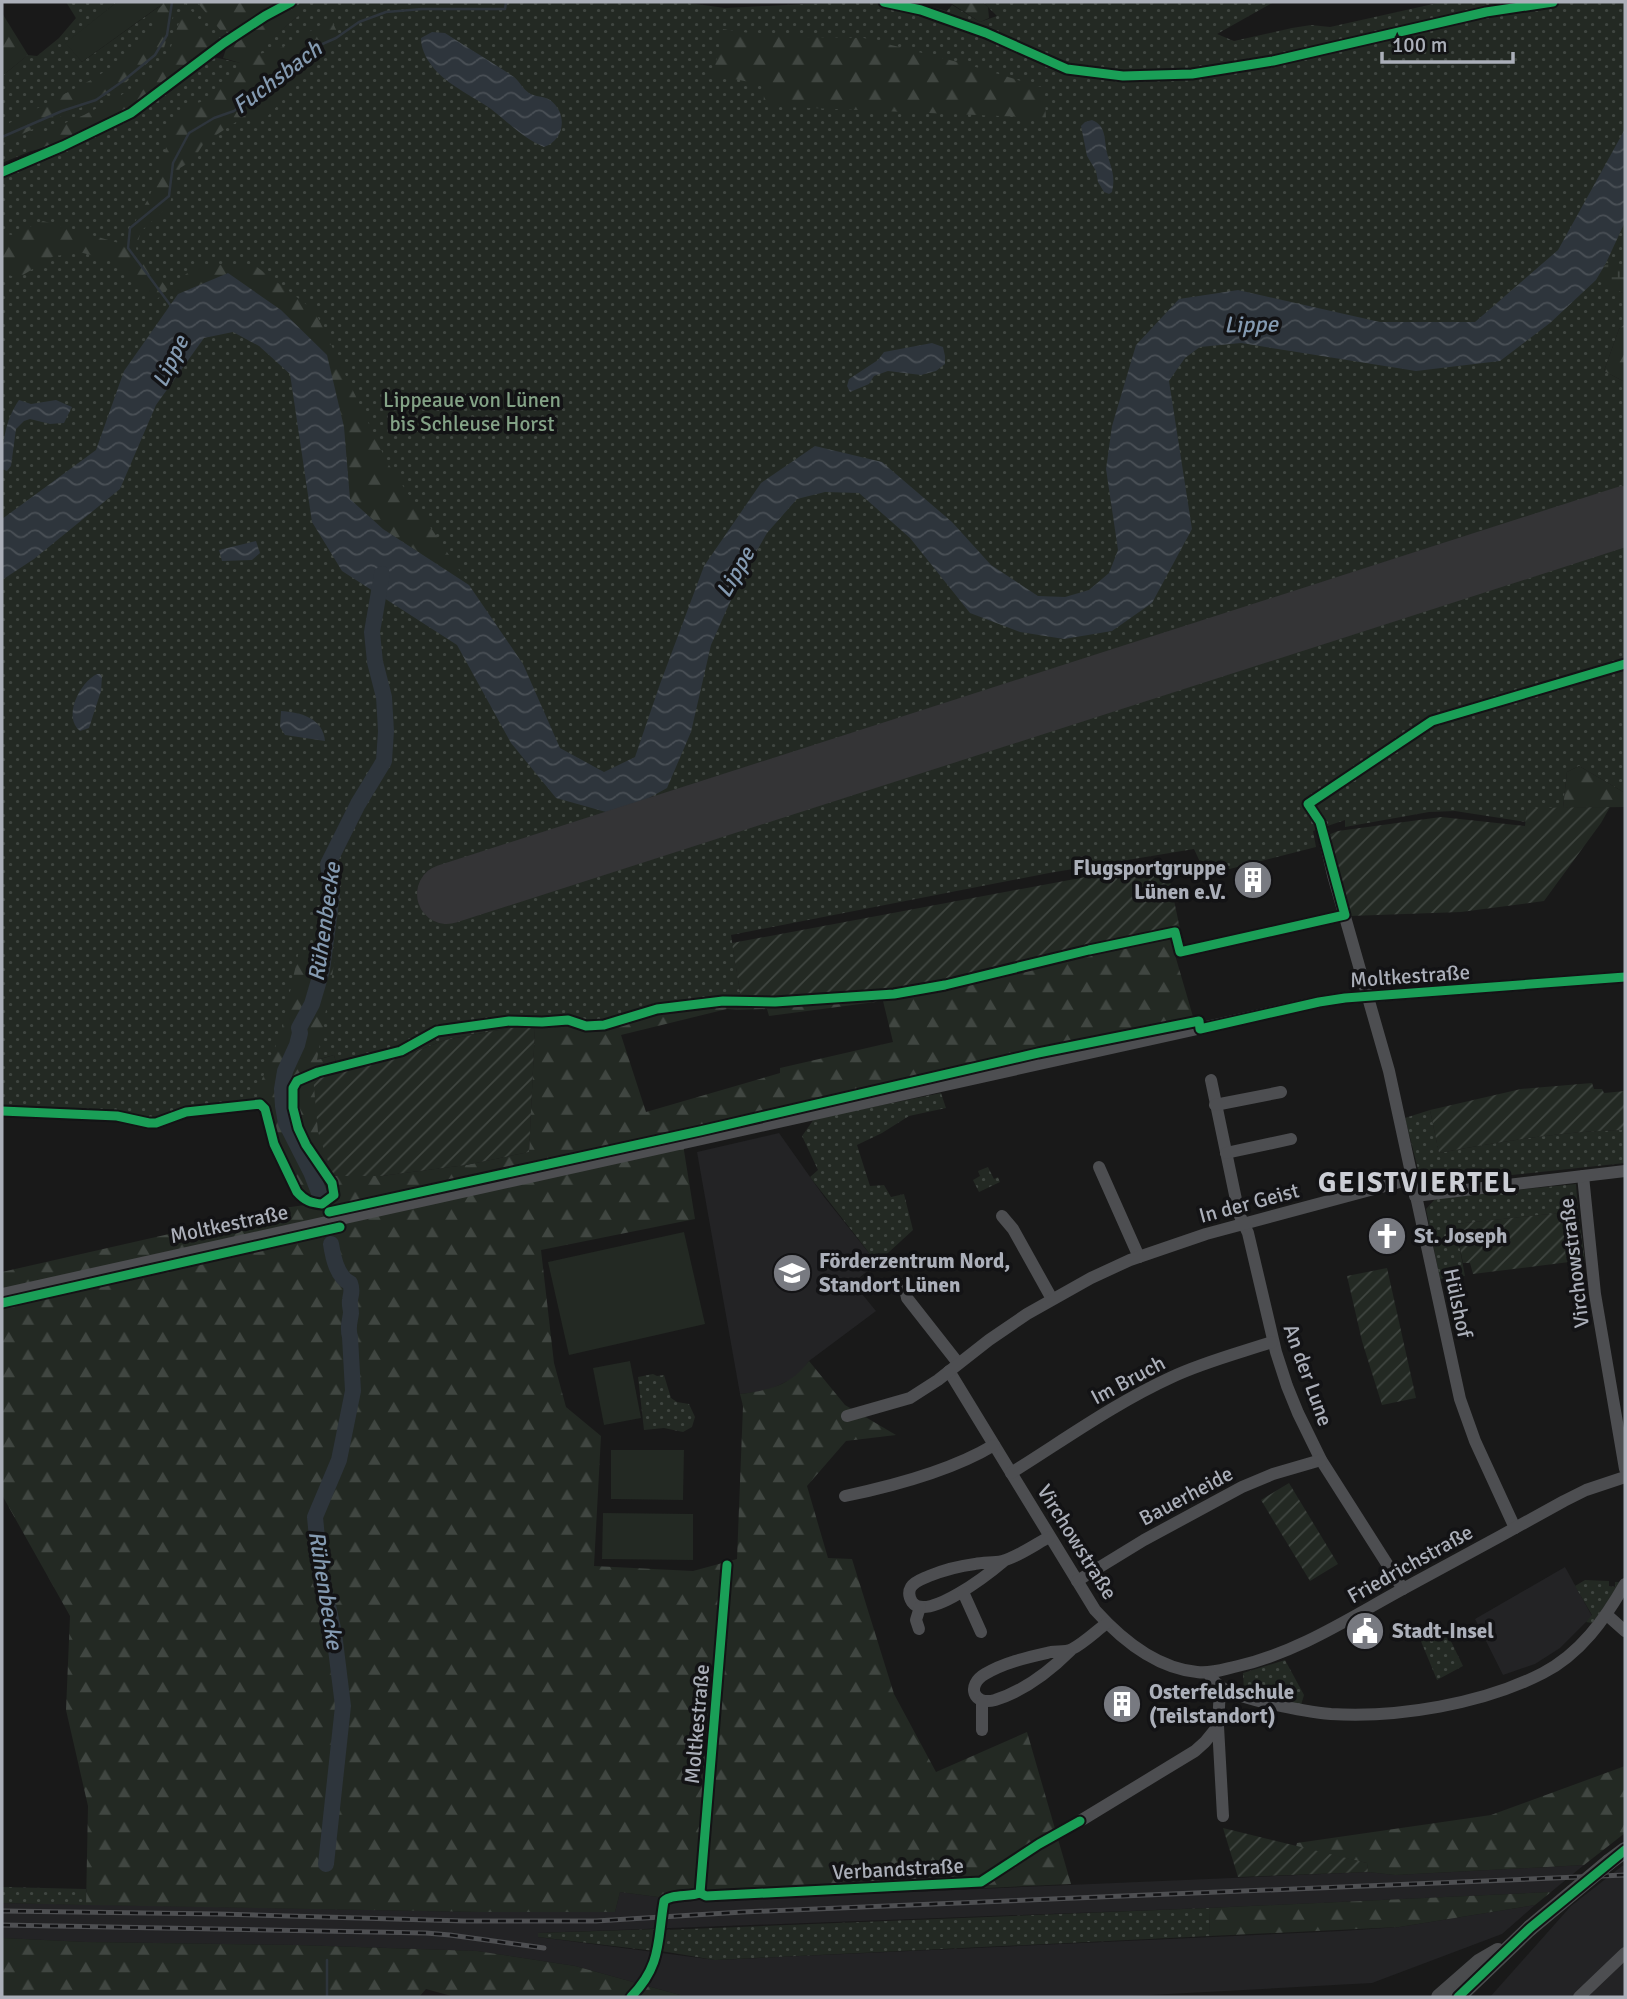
<svg xmlns="http://www.w3.org/2000/svg" width="1627" height="1999" viewBox="0 0 1627 1999" font-family="Signika,sans-serif">
<style>
.built{fill:#232325}
.grass{fill:url(#grass-dots)}
.forest{fill:url(#forest-firs)}
.wetland{fill:url(#wetland-marsh)}
.garden{fill:url(#garden-furrows)}
.pitch{fill:#232923}
.water{fill:url(#water-waves)}
.lines{fill:none;stroke-linecap:round;stroke-linejoin:round}
.stream{stroke:#2e353c;stroke-width:2.5}
.river{stroke:#2e353c;stroke-width:16}
.runway{stroke:#343436;stroke-width:60}
.minor{stroke:#4d4e51;stroke-width:12}
.major{stroke:#4a4b4d;stroke-width:16}
.rail-casing{stroke:#4e4f52;stroke-width:5}
.rail{stroke:#131315;stroke-width:2.5;stroke-dasharray:8;stroke-linecap:butt}
.major-bridge{stroke:#4a4b4d;stroke-width:16}
.cycleway-casing{stroke:#131315;stroke-width:13}
.cycleway{stroke:#1a9f57;stroke-width:9}
.labels{text-anchor:middle;stroke-width:7;stroke-linejoin:round;paint-order:stroke}
.park-label{font-size:21px;fill:#83a286;stroke:#131315}
.poi-label{font-size:21px;font-weight:bold;fill:#abafb9;stroke:#131315;text-anchor:start}
.street-label{font-size:21px;fill:#abafb9;stroke:#131315}
.water-label{font-size:23px;font-style:italic;fill:#849ab1;stroke:#131315}
.district-label{font-size:28px;font-weight:bold;letter-spacing:2px;fill:#ccced5;stroke:#131315}
</style>
<defs>
<pattern id="grass-dots" width="8" height="8" patternUnits="userSpaceOnUse" patternTransform="scale(1.75)"><rect width="8" height="8" fill="#232923"/><path d="M2 2h.1M6 6h.1" fill="none" stroke="#404641" stroke-width="1.8" stroke-linecap="round"/></pattern>
<pattern id="forest-firs" width="22" height="20" patternUnits="userSpaceOnUse" patternTransform="scale(1.75)"><rect width="22" height="20" fill="#232923"/><path d="M5 1l3.5 6h-7zM16 11l3.5 6h-7z" fill="#404641"/></pattern>
<pattern id="wetland-marsh" width="20" height="14" patternUnits="userSpaceOnUse" patternTransform="scale(1.75)"><rect width="20" height="14" fill="#232923"/><path d="M1 5h8M5 5V1M11 12h8M15 12V8" fill="none" stroke="#404641"/></pattern>
<pattern id="garden-furrows" width="10" height="10" patternUnits="userSpaceOnUse" patternTransform="scale(1.75)"><rect width="10" height="10" fill="#232923"/><path d="M-1 1l2-2M0 10L10 0M9 11l2-2" fill="none" stroke="#404641"/></pattern>
<pattern id="water-waves" width="16" height="10" patternUnits="userSpaceOnUse" patternTransform="scale(1.75)"><rect width="16" height="10" fill="#2e353c"/><path d="M0 5q4-4 8 0t8 0" fill="none" stroke="#4a5056"/></pattern>
</defs>
<rect width="100%" height="100%" fill="#191919"/>
<g class="built">
<path d="M779,1133L825,1198L877,1263L853,1283L876,1311L809,1361L801,1372L790,1380L767,1391L740,1394L697,1152Z"/>
<path d="M1565,1567L1592,1616L1560,1648L1535,1664L1503,1675L1475,1619Z"/>
<path d="M1584,1865L1551,1892L1209,1908L538,1933V1937L716,1960L1341,1931L1399,1927L1535,1905L1502,1934L1372,1983L1113,1997H687L575,1966L477,1951L296,1945L85,1942L2,1938V1903L480,1912H615L620,1892L666,1898H772L1368,1872L1395,1875Z"/>
<path d="M1625,1865V1997H1490L1571,1906L1622,1866Z"/>
</g>
<g class="grass">
<path d="M66,2H117L66,43L82,62L160,6L158,2H285L230,32L188,68L134,105L98,125L56,144L31,151L2,163V76L28,55L37,56L59,38L76,18Z"/>
<path d="M298,2H682L725,8L844,2H913L947,11L952,5L980,22L997,16L983,2H1274L1217,34L1234,41L1292,28L1311,25L1330,27L1442,2H1625V283L1621,292L1625,294V324L1619,329L1604,371L1625,382V793L1579,766L1567,772L1563,808H1527L1526,822L1455,811L1429,812L1345,827V820L1313,831L1316,847L1206,875L1194,849L1049,873L731,935L741,998L738,1002L737,1010L727,1009L724,1003L666,1011L587,1030L569,1023L535,1028L527,1025L445,1040L404,1056L338,1070L334,1055L316,1060L329,987L295,1101L199,1106L181,1109L154,1119L129,1115L49,1113L2,1110V176L83,141L129,117L213,57L241,63L298,16L288,7Z"/>
<path d="M941,1093L946,1108L909,1116L882,1133L857,1145L870,1186L884,1185L891,1197L904,1194L913,1230L877,1263L810,1177L818,1170L802,1136L814,1119Z"/>
<path d="M1430,1110L1439,1153C1500,1142 1563,1131 1625,1130V1163L1427,1184L1420,1177L1405,1118Z"/>
<path d="M988,1167L994,1179L998,1177L1000,1182L979,1192L973,1180L980,1176L978,1171Z"/>
<path d="M1576,1184L1578,1211L1455,1224L1465,1276L1440,1279L1426,1209L1436,1198Z"/>
<path d="M653,1374L657,1376L664,1375L671,1398L677,1402L689,1404L695,1417L692,1427L683,1432L664,1428L644,1430L638,1377Z"/>
<path d="M1585,1580L1609,1581V1586L1615,1587V1582H1621L1596,1618L1592,1623L1586,1622L1592,1615L1575,1586Z"/>
<path d="M1428,1629L1434,1637L1446,1631L1463,1666L1437,1680L1418,1634Z"/>
<path d="M1285,1660L1304,1695L1301,1705L1244,1690L1243,1673Z"/>
<path d="M2,1887L86,1889V1905L2,1903Z"/>
<path d="M1209,1908L1210,1936L715,1960L661,1951L664,1930Z"/>
<path d="M658,1929L655,1951L538,1937V1933Z"/>
</g>
<g class="forest">
<path d="M162,2H177L164,48L121,87L80,108L2,143V127L89,81L124,60L149,36L158,10L163,4Z"/>
<path d="M197,2H285L230,32L221,31Z"/>
<path d="M949,2H982L988,7L989,18L980,22Z"/>
<path d="M185,4L211,32L214,45C161,91 99,133 31,151L25,140L84,115L120,96L144,79L168,56Z"/>
<path d="M288,7L299,15L250,57L283,47L331,19L342,42L325,54L266,118L236,122L204,143L193,160L180,168L169,206L141,231L136,249L168,289L197,265L253,264L315,311L387,462L469,585L383,529L350,499L344,427L281,310L228,274L178,294L168,289L155,301L117,262L83,253L54,256L18,278L2,273V232L11,235L43,221L122,244L147,201L157,179L167,144L169,130L176,112L185,107L213,98L240,63L223,58L227,46L253,27Z"/>
<path d="M2,13L28,55L2,76Z"/>
<path d="M723,29L749,33L805,37L864,38L969,65L1044,88L1046,118L763,106L765,85L713,75Z"/>
<path d="M1625,324V382L1604,371L1619,329Z"/>
<path d="M1579,766L1625,793V807L1563,808L1567,772Z"/>
<path d="M1168,931L1194,1020L681,1132L695,1219L541,1250L554,1363L566,1407L601,1436L594,1566L693,1571L737,1559L743,1406L740,1394C770,1390 790,1386 809,1361L845,1405L896,1435L846,1441L807,1486L828,1558L852,1559L894,1694L936,1772L1027,1732L1071,1884L772,1898H666L620,1892L615,1912H480L86,1905L88,1806L66,1710L70,1616L2,1495V1272L283,1208L335,1201L333,1178L325,1199L313,1200C284,1181 269,1121 258,1089L281,1033L299,951L337,948L317,1060L334,1055L338,1070L313,1076L381,1176L466,1165L529,1152L535,1028L569,1023L587,1029L666,1011L724,1003L727,1009L621,1035L646,1112L780,1073V1068L893,1042L883,1001L769,1016L767,1009L737,1010L738,1002L894,991L947,981L1060,953Z"/>
<path d="M1625,1766V1833L1584,1865L1395,1875L1368,1872L1367,1863L1296,1847L1297,1843L1491,1815Z"/>
<path d="M1551,1892L1535,1905L1399,1927L1210,1936L1209,1908Z"/>
<path d="M2,1938L85,1942L296,1945L477,1951L575,1966L687,1997H455L426,1989L419,1997H2Z"/>
</g>
<path class="wetland" d="M1606,263L1625,265V294L1596,280Z"/>
<g class="garden">
<path d="M1610,807L1601,823L1544,901L1461,912L1350,916L1328,835L1338,831L1441,817L1525,826L1527,808Z"/>
<path d="M1166,862L1180,929L1060,953L947,981L894,991L841,995L741,998L732,943Z"/>
<path d="M527,1025L535,1028L529,1152L466,1165L381,1176H333L318,1132L313,1076L404,1056L445,1040Z"/>
<path d="M1592,1083L1594,1089H1602L1604,1093L1625,1091V1130C1563,1131 1500,1142 1439,1153L1430,1110L1521,1089Z"/>
<path d="M1578,1211L1585,1260L1473,1274L1470,1263H1463L1455,1224Z"/>
<path d="M1387,1268L1416,1398L1382,1405L1362,1341L1347,1276Z"/>
<path d="M1289,1483L1338,1564L1310,1581L1261,1500Z"/>
<path d="M1223,1828L1367,1863L1368,1872L1238,1877Z"/>
</g>
<g class="pitch">
<path d="M117,2H158L161,5L82,62L65,43Z"/>
<path d="M684,1232L705,1324L569,1355L548,1262Z"/>
<path d="M630,1361L641,1418L604,1425L593,1368Z"/>
<path d="M611,1450H684L683,1500L611,1499Z"/>
<path d="M603,1513L693,1514V1560L602,1559Z"/>
</g>
<g class="water">
<path d="M432,32L445,33C468,48 492,62 514,77C520,82 523,89 529,93C535,97 544,96 550,100C568,113 565,140 544,147C524,139 508,122 491,109C475,98 451,86 437,72C428,62 421,51 421,38Z"/>
<path d="M1092,120C1107,126 1104,140 1107,153C1111,168 1116,176 1112,192L1109,194L1104,192L1098,182L1096,171L1087,156L1081,126L1085,122Z"/>
<path d="M1625,129V222L1606,263L1596,280L1550,323L1500,361L1416,371L1241,343L1200,347L1185,358L1169,381L1192,529L1152,603L1112,631L1064,639L1020,632L970,613L910,538L859,493L825,492L797,499L767,533L738,584L711,645L691,732L667,788L640,803L606,812L556,798L511,743L457,645L342,571L312,522L290,374L259,346L233,332L204,338L156,405L120,489L34,559L2,580V519L96,450L124,371L178,294L228,273L281,310L327,355L344,427L350,499L383,529L469,585L523,664L560,748L604,772L635,757L660,684L704,566L761,483L815,446L882,462L952,522L991,565L1038,596L1065,597L1089,590L1109,573L1118,550L1106,469L1112,426L1136,345L1179,299L1238,290L1380,322H1475L1558,250Z"/>
<path d="M932,343L943,347L945,356V364L936,371L921,375L888,371L874,376L869,384L850,392L847,386L849,379L878,360L884,352Z"/>
<path d="M19,400L31,404L56,400L72,407L64,423L50,424L30,419L24,421L16,429L11,466L7,471L2,469C2,444 5,420 19,400Z"/>
<path d="M256,541L260,553L252,560L222,561L219,550Z"/>
<path d="M97,674H100L102,677L101,691L89,728L80,731C62,717 80,682 97,674Z"/>
<path d="M281,711C300,712 323,718 325,741L285,735L280,727Z"/>
</g>
<g class="lines">
<g class="stream">
<path d="M2,137L62,111L96,100L123,81L155,55L167,35L172,2"/>
<path d="M171,306L128,248L130,228L169,196L173,163L189,133L214,118L234,111L249,99L279,80L291,64L311,49L336,38L359,22L386,12L422,9H505L506,2"/>
<path d="M327,1960V1997"/>
</g>
<g class="river">
<path d="M321,1198L311,1172L286,1123L283,1106L282,1089L285,1071L297,1045L300,1033L299,1028L312,1004L322,970L332,895L328,864L358,804L384,761L386,731L384,697L375,662L372,632L382,574"/>
<path d="M326,1864L343,1706L334,1633L320,1569L315,1517L339,1460L353,1391L350,1337C347,1327 350,1322 351,1313C351,1309 349,1304 350,1300C351,1293 353,1291 350,1283C337,1277 333,1257 331,1244"/>
</g>
<path class="runway" d="M447,894L1625,516"/>
<g class="minor">
<path d="M1308,804L1320,822L1323,832L1333,875L1389,1071L1460,1399L1475,1441L1515,1528"/>
<path d="M1211,1080L1239,1214L1248,1233L1276,1352L1287,1386L1298,1413L1321,1460L1403,1589"/>
<path d="M1215,1105L1281,1092"/>
<path d="M1226,1153L1291,1139"/>
<path d="M1099,1167L1139,1257"/>
<path d="M1583,1176L1595,1294L1625,1469"/>
<path d="M1415,1196L1625,1171"/>
<path d="M1002,1216L1013,1229L1052,1299"/>
<path d="M904,1285L907,1298L958,1363"/>
<path d="M2,1294L1319,1002L1345,998L1625,977"/>
<path d="M949,1371L1095,1610C1121,1639 1156,1668 1197,1672C1211,1674 1224,1669 1238,1666C1298,1652 1348,1619 1401,1590C1455,1561 1510,1531 1564,1501L1586,1490L1625,1477"/>
<path d="M847,1416L910,1398L938,1380L989,1340L1027,1314L1091,1278L1130,1260L1206,1234L1411,1179"/>
<path d="M1011,1473C1064,1440 1115,1403 1172,1377C1204,1362 1239,1353 1272,1342"/>
<path d="M845,1496C893,1486 951,1471 994,1445"/>
<path d="M1004,1561C991,1572 927,1623 912,1602C909,1597 908,1592 911,1587C915,1581 923,1579 929,1576C944,1570 959,1566 975,1564C984,1562 993,1563 1002,1561C1016,1558 1036,1544 1049,1537"/>
<path d="M1077,1581L1144,1540L1242,1487L1273,1474L1321,1460"/>
<path d="M963,1592L981,1632"/>
<path d="M1607,1615L1625,1631"/>
<path d="M919,1629L916,1620L920,1607"/>
<path d="M1071,1650C1050,1671 1024,1691 995,1700C973,1706 966,1685 985,1674C1005,1662 1029,1657 1051,1652C1058,1651 1066,1652 1072,1649C1084,1643 1096,1631 1107,1623"/>
<path d="M1208,1673C1220,1693 1241,1696 1263,1702C1285,1707 1307,1712 1331,1714C1398,1718 1483,1704 1543,1673C1580,1654 1605,1619 1625,1584"/>
<path d="M1220,1688L1218,1726L1223,1816"/>
<path d="M982,1701V1730"/>
<path d="M1080,1821L1195,1751L1205,1742L1218,1726"/>
<path d="M1579,1997L1625,1953"/>
</g>
<g class="major">
<path d="M1609,1862L1625,1850"/>
<path d="M1439,1997L1479,1962L1498,1951"/>
<path d="M1458,1997L1530,1928"/>
</g>
<g class="rail-casing">
<g id="rail">
<path d="M2,1911L219,1914L464,1921H596L743,1912L1625,1875"/>
<path d="M2,1925L426,1933L450,1935L544,1948"/>
</g>
</g>
<use href="#rail" class="rail"/>
<path class="major-bridge" d="M1530,1928L1609,1862"/>
<g class="cycleway-casing">
<g id="cycleway">
<path d="M884,2L921,10L986,33L1067,69L1123,76L1192,74L1273,61L1486,12L1553,2"/>
<path d="M2,172L63,146L131,113L224,43L265,16L291,2"/>
<path d="M2,1111L117,1116L149,1123H156L186,1112L260,1104L265,1109L274,1144L297,1192C305,1201 311,1203 322,1204L334,1195L332,1183L306,1145L298,1128L293,1108V1088L297,1081L318,1072L401,1051L437,1031L509,1021L542,1022L568,1020L586,1026L604,1025L657,1009L723,1001L775,1002L894,994L945,985L1089,950L1175,932L1180,952L1345,915L1320,822L1308,804L1432,721L1625,664"/>
<path d="M329,1212L700,1131L1038,1053L1199,1021L1200,1029L1319,1002L1345,998L1625,977"/>
<path d="M2,1303L340,1227"/>
<path d="M700,1893L706,1896L981,1882L1039,1844L1080,1821"/>
<path d="M631,1997C662,1965 657,1942 664,1901C671,1894 689,1897 700,1893L727,1565"/>
<path d="M1458,1997L1530,1928L1625,1850"/>
</g>
</g>
<use href="#cycleway" class="cycleway"/>
</g>
<defs>
<g id="building-disc" transform="scale(2.0125)"><circle r="9.5" fill="#787a81" stroke="#131315"/><path d="M-4-6H4V6H1V3H-1V6H-4ZM-2.5-4.3h1.7v1.8h-1.7ZM.8-4.3h1.7v1.8H.8ZM-2.5-1h1.7V.8h-1.7ZM.8-1h1.7V.8H.8Z" fill="#fff"/></g>
<g id="church-disc" transform="scale(2.0125)"><circle r="9.5" fill="#787a81" stroke="#131315"/><path d="M-1.2-6h2.4v3.5h3.3v2.4h-3.3V6h-2.4V-.1h-3.3v-2.4h3.3Z" fill="#fff"/></g>
<g id="school-disc" transform="scale(2.0125)"><circle r="9.5" fill="#787a81" stroke="#131315"/><path d="M0-5L7-2L0 1L-7-2ZM-4 1L0 2.5L4 1V4Q0 6-4 4Z" fill="#fff"/></g>
<g id="civic-disc" transform="scale(2.0125)"><circle r="9.5" fill="#787a81" stroke="#131315"/><path d="M-.6-6.5H3V-4.5H.6V-3L4-1V1h2V6H-6V1h2V-1L-.6-3ZM-1.2 2.5V6h2.4V2.5Z" fill="#fff"/></g>
</defs>
<g fill-rule="evenodd">
<use href="#building-disc" x="1253" y="880"/>
<use href="#church-disc" x="1387" y="1236"/>
<use href="#school-disc" x="792" y="1273"/>
<use href="#civic-disc" x="1365" y="1631"/>
<use href="#building-disc" x="1122" y="1704"/>
</g>
<g class="labels">
<g class="park-label">
<text x="472" y="407">Lippeaue von Lünen<tspan x="472" dy="24">bis Schleuse Horst</tspan></text>
</g>
<g class="poi-label">
<text x="1226" y="875" text-anchor="end">Flugsportgruppe<tspan x="1226" dy="24">Lünen e.V.</tspan></text>
<text x="1414" y="1243">St. Joseph</text>
<text x="819" y="1268">Förderzentrum Nord,<tspan x="819" dy="24">Standort Lünen</tspan></text>
<text x="1392" y="1638">Stadt-Insel</text>
<text x="1149" y="1699">Osterfeldschule<tspan x="1149" dy="24">(Teilstandort)</tspan></text>
</g>
<g class="street-label">
<text transform="translate(1410 976) rotate(-4)" y="7">Moltkestraße</text>
<text transform="translate(1249 1203) rotate(-15)" y="7">In der Geist</text>
<text transform="translate(229 1224) rotate(-12)" y="7">Moltkestraße</text>
<text transform="translate(1574 1263) rotate(-97)" y="7">Virchowstraße</text>
<text transform="translate(1458 1303) rotate(78)" y="7">Hülshof</text>
<text transform="translate(1308 1375) rotate(70)" y="7">An der Lune</text>
<text transform="translate(1128 1380) rotate(-28)" y="7">Im Bruch</text>
<text transform="translate(1186 1496) rotate(-28)" y="7">Bauerheide</text>
<text transform="translate(1077 1542) rotate(58)" y="7">Virchowstraße</text>
<text transform="translate(1410 1564) rotate(-29)" y="7">Friedrichstraße</text>
<text transform="translate(697 1724) rotate(-85)" y="7">Moltkestraße</text>
<text transform="translate(898 1869) rotate(-3)" y="7">Verbandstraße</text>
</g>
<g class="water-label">
<text transform="translate(277 77) rotate(-37)" y="8">Fuchsbach</text>
<text transform="translate(1251 324) rotate(-1)" y="8">Lippe</text>
<text transform="translate(170 361) rotate(-64)" y="8">Lippe</text>
<text transform="translate(735 572) rotate(-60)" y="8">Lippe</text>
<text transform="translate(324 922) rotate(-82)" y="8">Rühenbecke</text>
<text transform="translate(326 1590) rotate(81)" y="8">Rühenbecke</text>
</g>
<g class="district-label">
<text x="1418" y="1192">GEISTVIERTEL</text>
</g>
</g>
<rect width="1627" height="1999" fill="none" stroke="#abafb9" stroke-width="7"/>
<path d="M1382 52v10h131v-10" fill="none" stroke="#abafb9" stroke-width="3.5"/>
<text x="1392" y="52" font-size="21" fill="#abafb9" stroke="#131315" stroke-width="5" paint-order="stroke">100 m</text>
</svg>
